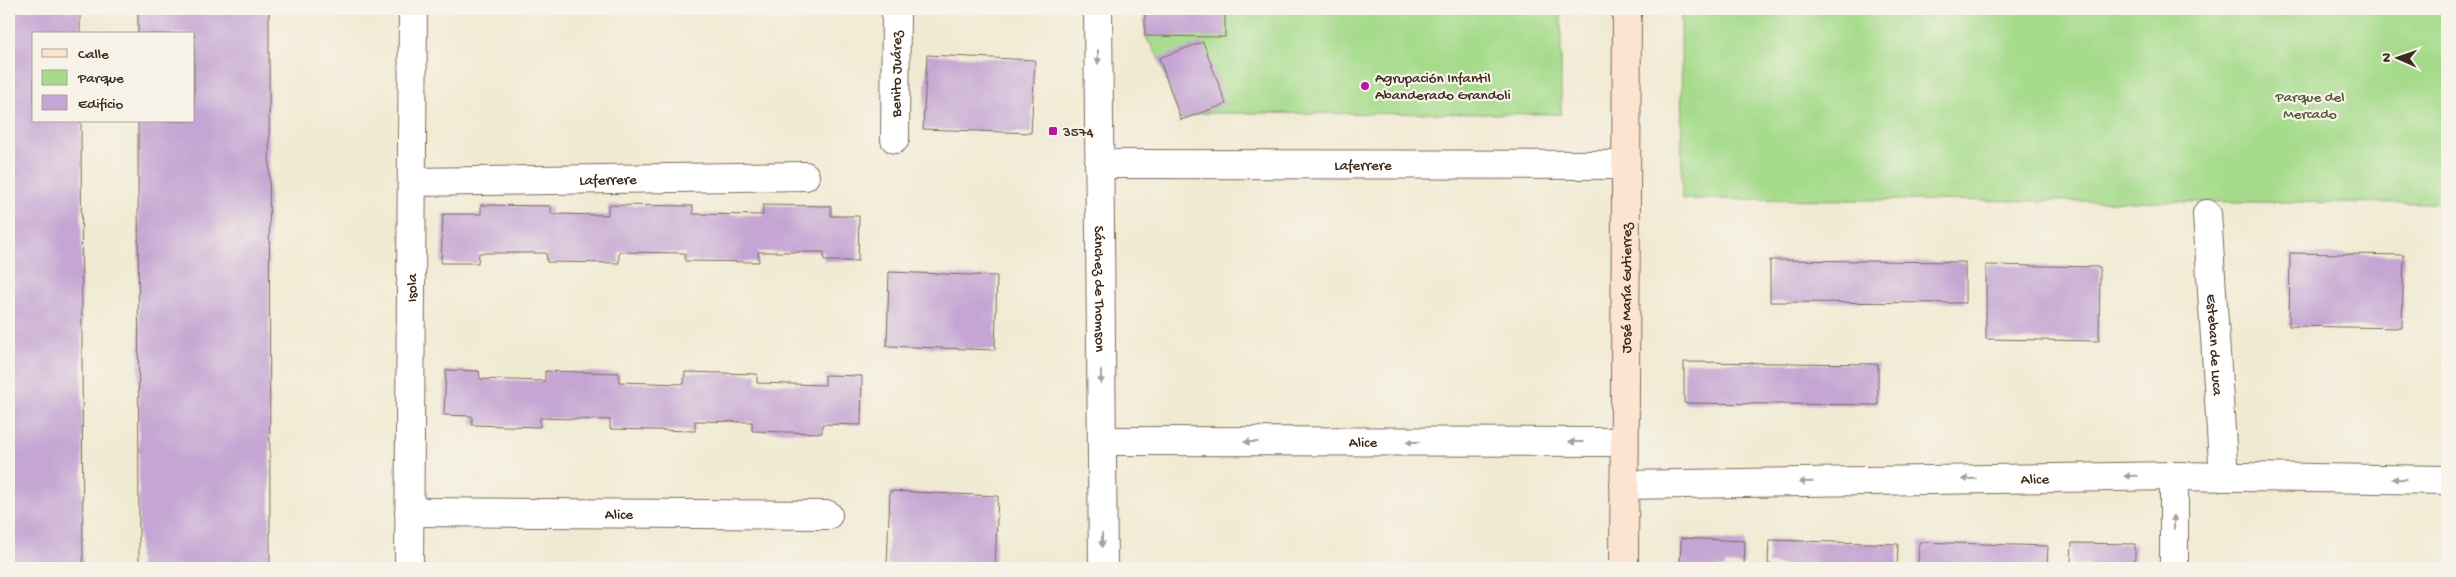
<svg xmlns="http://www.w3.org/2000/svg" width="2456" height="577" viewBox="0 0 2456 577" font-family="'Gochi Hand',sans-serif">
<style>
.park{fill:#a5db8b;stroke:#708254}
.building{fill:#c4a5d3}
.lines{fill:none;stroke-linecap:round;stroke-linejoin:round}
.street-casing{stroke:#7b6d5d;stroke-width:30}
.secondary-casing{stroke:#7b6d5d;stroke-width:30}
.street{stroke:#fff;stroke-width:28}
.secondary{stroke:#fde4d1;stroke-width:28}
.oneway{fill:#a79f9a}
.poi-dot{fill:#b5179e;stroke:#f7f3e8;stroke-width:2}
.labels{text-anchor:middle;stroke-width:4.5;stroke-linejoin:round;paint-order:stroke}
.street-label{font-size:15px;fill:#3b2a1e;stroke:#f7f3e8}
.poi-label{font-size:15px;fill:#3b2a1e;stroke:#f7f3e8;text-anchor:start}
.park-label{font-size:15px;fill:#565639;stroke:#f7f3e8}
</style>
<rect width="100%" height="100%" fill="#f7f3e8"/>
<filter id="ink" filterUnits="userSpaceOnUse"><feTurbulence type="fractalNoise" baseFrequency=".02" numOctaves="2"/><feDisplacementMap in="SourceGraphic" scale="10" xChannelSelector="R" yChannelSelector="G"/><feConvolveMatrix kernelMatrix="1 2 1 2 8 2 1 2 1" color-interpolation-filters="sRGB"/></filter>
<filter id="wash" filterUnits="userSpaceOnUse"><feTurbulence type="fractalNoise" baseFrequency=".0096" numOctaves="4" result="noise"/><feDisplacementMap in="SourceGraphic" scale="20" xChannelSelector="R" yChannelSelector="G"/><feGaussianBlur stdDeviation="1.12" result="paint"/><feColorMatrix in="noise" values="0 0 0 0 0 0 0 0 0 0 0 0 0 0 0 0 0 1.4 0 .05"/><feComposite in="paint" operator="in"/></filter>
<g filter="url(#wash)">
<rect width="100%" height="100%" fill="#f1ead3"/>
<g class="park">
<path d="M1145,9H1561V114L1200,113L1181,120L1159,58L1145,36Z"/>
<path d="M1681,9H2447V203L1682,199Z"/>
</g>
<g id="blocks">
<g class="building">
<path d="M9,9H80V34H34V121H81L83,568H9Z"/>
<path d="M138,9H269L270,568H139L138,121H194V34H138Z"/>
<path d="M1145,9H1225V37L1145,36Z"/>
<path d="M1203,42L1226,104L1181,120L1159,58Z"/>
<path d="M927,55L1035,60L1031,133L923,129Z"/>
<path d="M481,205L551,206V214L608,215V205L693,206V214L763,215V205L831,206V216H859L858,261H824V252H758L759,262L685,261V253L619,252V263L547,262L546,253H479L478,263H441L443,214H481Z"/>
<path d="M2290,253L2404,255L2402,328L2289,326Z"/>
<path d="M1770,260L1965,262V303L1770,302Z"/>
<path d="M1986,265L2100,267L2099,341L1986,339Z"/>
<path d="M889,272L997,276L995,350L887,346Z"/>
<path d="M1684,362L1878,364V405L1684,403Z"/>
<path d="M446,370L479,371L480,379L545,381V371L619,373V382L684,384L685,372L757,374V383L825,385V375L862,376L861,425L822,424V433L752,431V422L695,421V431L610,429V420L540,418V427L472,425V416L444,415Z"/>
<path d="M890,491L998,496L995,568L887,565Z"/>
<path d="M1681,538L1745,541L1744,565L1725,564V568H1680Z"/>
<path d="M1769,540L1898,544L1897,568H1786V565L1768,564Z"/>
<path d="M1919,542L2048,546L2047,568H1936L1918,566Z"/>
<path d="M2072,543L2135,544V568H2090V565H2071Z"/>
</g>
</g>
</g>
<g filter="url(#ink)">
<use href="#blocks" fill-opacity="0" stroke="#7b6d5d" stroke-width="1"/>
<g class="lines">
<g class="street-casing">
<g id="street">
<path id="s1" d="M1098,9L1103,568"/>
<path id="s2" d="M895,139L896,9"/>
<path id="s3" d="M1099,164L1626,165"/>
<path id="s4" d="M412,182L805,176"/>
<path id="s5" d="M2207,214L2224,477"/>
<path id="s6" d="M1102,441L1624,442"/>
<path d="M2174,476V568"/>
<path id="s7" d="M1624,485L2174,476L2447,480"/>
<path id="s8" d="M409,512L828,515"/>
<path id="s9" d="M409,568L413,9"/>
</g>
</g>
<g class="secondary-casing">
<g id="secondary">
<path id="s10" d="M1624,568L1627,9"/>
</g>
</g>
<use href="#street" class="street"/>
<use href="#secondary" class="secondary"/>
</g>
<defs><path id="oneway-solid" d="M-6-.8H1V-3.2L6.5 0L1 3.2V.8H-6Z" transform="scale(1.25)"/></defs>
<g class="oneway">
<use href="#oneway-solid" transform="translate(1098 57) rotate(90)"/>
<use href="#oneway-solid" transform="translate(1101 377) rotate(90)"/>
<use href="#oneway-solid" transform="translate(1251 442) rotate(-180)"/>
<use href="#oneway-solid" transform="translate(1413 442) rotate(-180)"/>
<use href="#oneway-solid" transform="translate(1576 442) rotate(-180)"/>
<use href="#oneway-solid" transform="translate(2131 476) rotate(179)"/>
<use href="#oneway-solid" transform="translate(1969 479) rotate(179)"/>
<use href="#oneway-solid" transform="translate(2399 479) rotate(-179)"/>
<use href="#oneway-solid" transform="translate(1806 482) rotate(179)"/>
<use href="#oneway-solid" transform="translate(2174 522) rotate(-90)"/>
<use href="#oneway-solid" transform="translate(1102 540) rotate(90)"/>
</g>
</g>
<g class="poi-dot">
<circle cx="1365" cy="86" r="5"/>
<rect x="1048" y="126" width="10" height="10" rx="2.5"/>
</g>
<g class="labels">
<g class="street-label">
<text dy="5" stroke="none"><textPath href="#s2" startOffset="65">Benito Juárez</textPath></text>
<text dy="5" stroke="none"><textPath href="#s3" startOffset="264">Laferrere</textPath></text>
<text dy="5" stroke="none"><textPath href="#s4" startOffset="196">Laferrere</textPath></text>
<text dy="5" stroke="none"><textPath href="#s9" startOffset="280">Isola</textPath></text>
<text dy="5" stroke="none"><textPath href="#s1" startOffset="280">Sánchez de Thomson</textPath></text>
<text dy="5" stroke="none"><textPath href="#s10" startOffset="280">José María Gutierrez</textPath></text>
<text dy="5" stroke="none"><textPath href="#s5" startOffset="131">Esteban de Luca</textPath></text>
<text dy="5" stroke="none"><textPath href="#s6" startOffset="261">Alice</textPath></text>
<text dy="5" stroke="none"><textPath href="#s7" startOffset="411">Alice</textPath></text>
<text dy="5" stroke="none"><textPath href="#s8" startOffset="210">Alice</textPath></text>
</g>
<g class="poi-label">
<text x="1375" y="82">Agrupación Infantil<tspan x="1375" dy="17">Abanderado Grandoli</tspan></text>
<text x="1063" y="136">3574</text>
</g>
<g class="park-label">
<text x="2310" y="101">Parque del<tspan x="2310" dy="17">Mercado</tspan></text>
</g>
</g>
<rect width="2456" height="577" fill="none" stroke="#f7f3e8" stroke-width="30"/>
<rect x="32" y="32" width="162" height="90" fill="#f7f3e8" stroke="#aca397"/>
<rect x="42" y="49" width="25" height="8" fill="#fde4d1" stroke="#aca397"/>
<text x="78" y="58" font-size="15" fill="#3b2a1e">Calle</text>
<rect x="42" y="70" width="25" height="15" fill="#a5db8b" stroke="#aca397"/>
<text x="78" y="82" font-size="15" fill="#3b2a1e">Parque</text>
<rect x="42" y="95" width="25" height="15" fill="#c4a5d3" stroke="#aca397"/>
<text x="78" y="108" font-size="15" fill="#3b2a1e">Edificio</text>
<g transform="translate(2398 58) rotate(272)" stroke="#f7f3e8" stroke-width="4" paint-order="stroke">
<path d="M0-4L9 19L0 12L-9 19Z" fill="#3b2a1e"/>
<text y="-8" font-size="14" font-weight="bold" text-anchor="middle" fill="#3b2a1e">N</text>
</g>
</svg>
